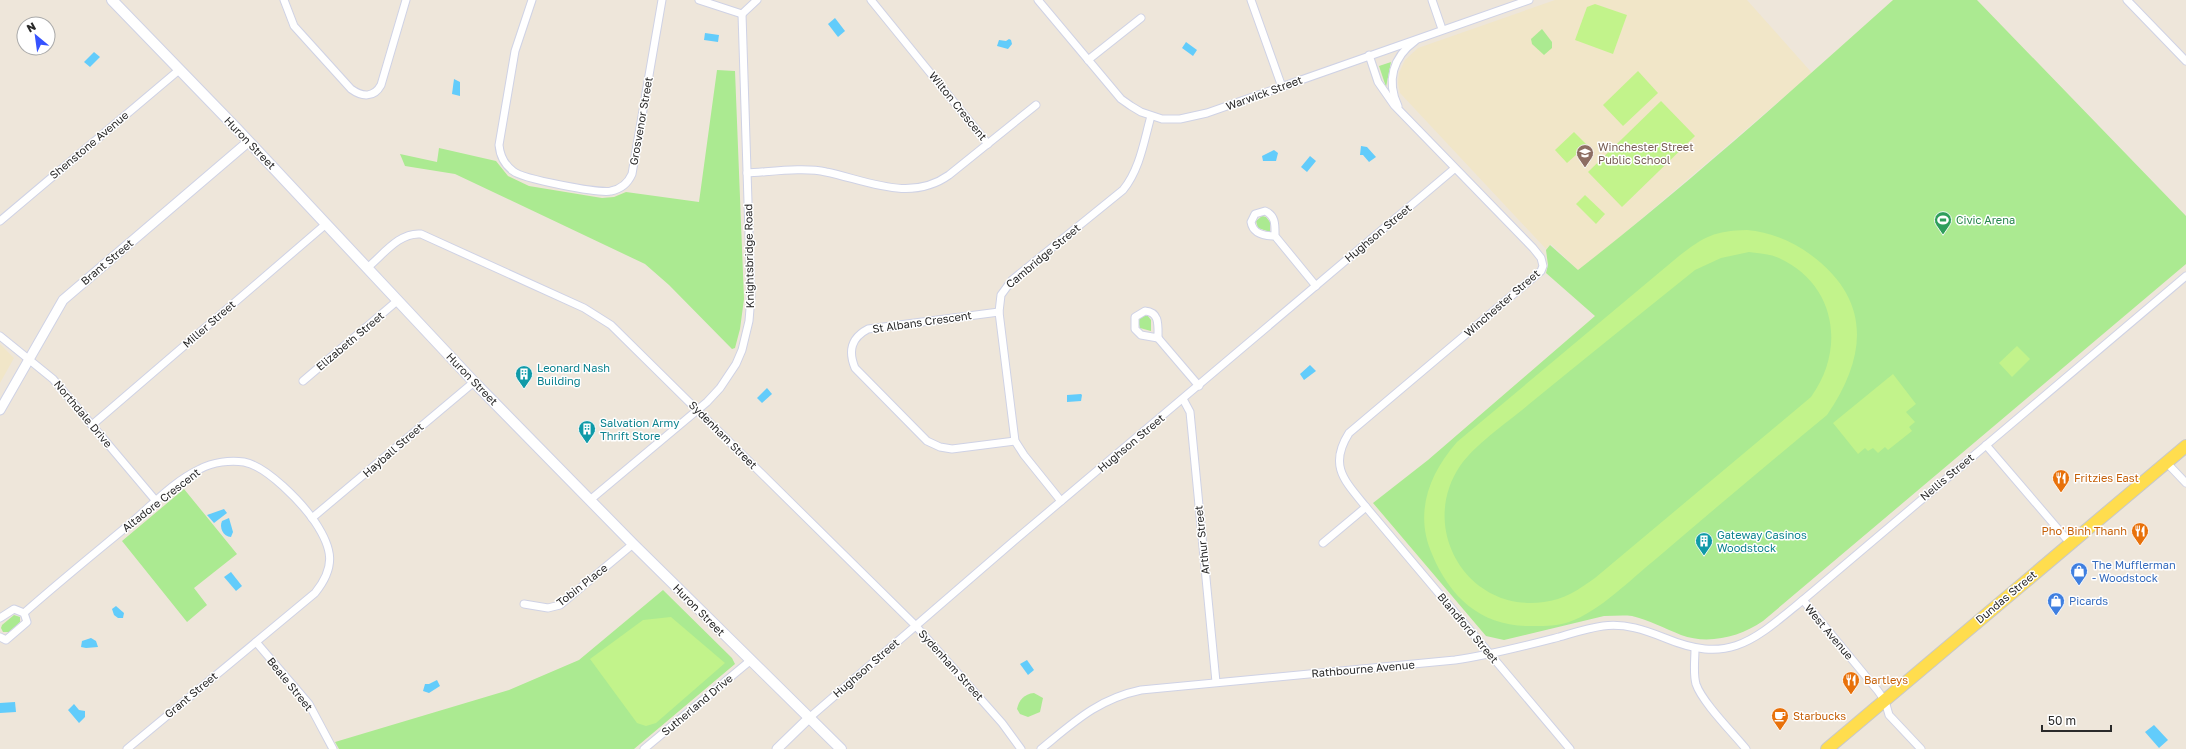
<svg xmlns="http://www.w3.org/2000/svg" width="2186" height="749" viewBox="0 0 2186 749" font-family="'Golos Text',sans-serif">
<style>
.education{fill:#f1e6c8}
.green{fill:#abea91}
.pitch{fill:#c2f38b;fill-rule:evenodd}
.water{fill:#62ccfb}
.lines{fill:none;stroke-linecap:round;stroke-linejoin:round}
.minor-casing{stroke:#cfd2e5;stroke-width:9}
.tertiary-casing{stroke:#cfd2e5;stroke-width:11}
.secondary-casing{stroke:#cfd2e5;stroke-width:12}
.primary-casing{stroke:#c8c8c8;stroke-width:14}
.minor{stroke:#fff;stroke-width:7}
.tertiary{stroke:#fff;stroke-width:9}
.secondary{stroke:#fff;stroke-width:10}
.primary{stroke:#ffdd4e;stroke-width:12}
.labels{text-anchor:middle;stroke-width:3;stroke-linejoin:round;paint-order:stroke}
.street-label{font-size:11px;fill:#2a2a2a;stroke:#fff}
.education-label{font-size:11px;fill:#785e54;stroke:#fff;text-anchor:start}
.leisure-label{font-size:11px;fill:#27864d;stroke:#fff;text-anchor:start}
.culture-label{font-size:11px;fill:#0d838f;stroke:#fff;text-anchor:start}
.food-label{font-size:11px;fill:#c56008;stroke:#fff;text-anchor:start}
.shop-label{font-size:11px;fill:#366cbe;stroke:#fff;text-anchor:start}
</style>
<rect width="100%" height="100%" fill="#eee6da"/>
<g class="education">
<path d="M1555,0H1747L1812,73L1613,243L1578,270L1551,244L1546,249L1400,93L1398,83L1399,73L1405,60L1418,48Z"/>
<path d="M0,344L14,358L0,383Z"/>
</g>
<g class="green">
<path d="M1893,0H1977L2186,216V264L1763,621C1740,637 1708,645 1681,635C1664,628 1649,620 1632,616C1623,615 1613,616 1604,616L1504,640L1486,636L1373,503L1428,460L1595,316L1546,273L1548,265L1546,250L1550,245L1578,270C1687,185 1790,92 1893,0Z"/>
<path d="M1542,29L1552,42V48L1544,55L1532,44L1531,39Z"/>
<path d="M1391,62L1386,87L1379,66Z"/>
<path d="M717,70L735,71L744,299L740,329L735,348L732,349L669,285L645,264L455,174L405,166L400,154L437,162L439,148L496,161L508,176L529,186L602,198L614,197L626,192L699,202Z"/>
<path d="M1262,216L1266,217L1270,222V232L1258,228L1256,221Z"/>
<path d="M1142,316H1148L1151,320V331L1140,328L1138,321Z"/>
<path d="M184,489L237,554L194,588L207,605L187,622L122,541Z"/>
<path d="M663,590L732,658L735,664L634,749H339L335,742L509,690L579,660Z"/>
<path d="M14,615L20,617V622L9,632H3L1,628L2,625Z"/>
<path d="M1034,693L1043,698L1040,712L1028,717L1020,714L1017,709C1019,700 1024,694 1034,693Z"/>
</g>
<g class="pitch">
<path d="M1595,4L1627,15L1613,54L1575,40L1587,7Z"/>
<path d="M1638,71L1658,93L1623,126L1603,105Z"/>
<path d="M1661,101L1695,136L1622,207L1588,172Z"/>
<path d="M1574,132L1587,145L1567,163L1555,150Z"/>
<path d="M1585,195L1605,214L1596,224L1576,204Z"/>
<path d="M1747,230C1770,232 1792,241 1811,255C1872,300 1867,357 1827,415C1770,462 1713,510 1657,558C1632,578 1599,612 1569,622C1558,626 1546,626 1535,626C1484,628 1451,600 1432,554C1414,513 1429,474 1457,442L1679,256C1705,236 1714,231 1747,230ZM1749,252C1758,253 1770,254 1779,258C1836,284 1846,349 1811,397L1595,578C1580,589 1563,600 1544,602C1467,613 1418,528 1460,466C1474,445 1508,422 1528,405C1583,360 1639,315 1695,270L1721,258Z"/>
<path d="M2017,346L2030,359L2012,377L1999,363Z"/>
<path d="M1893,374L1916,404L1906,412L1915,422L1909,427L1912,431L1888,450L1885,447L1878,453L1873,448L1868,451L1865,448L1858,454L1833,423Z"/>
<path d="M671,617L725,663L656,723L646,726L637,723L590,659L643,620Z"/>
</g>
<g class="water">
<path d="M835,18L845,31L838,37L828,24Z"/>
<path d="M705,33L719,35L718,42L704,40Z"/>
<path d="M1009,39L1011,40L1012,44L1008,49L997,46L999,40L1006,41Z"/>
<path d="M1186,42L1197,50L1193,56L1182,48Z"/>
<path d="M94,52L100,57L90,67L84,62Z"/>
<path d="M454,79L460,82V96L452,94Z"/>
<path d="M1361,146L1367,147L1376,157L1369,162L1363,155H1360Z"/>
<path d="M1274,150L1278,153L1276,161H1263L1262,156Z"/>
<path d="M1310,156L1316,161L1307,172L1301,167Z"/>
<path d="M1310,365L1316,371L1304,380L1300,374Z"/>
<path d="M767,388L772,394L762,403L757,398Z"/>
<path d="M1081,394L1082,395L1081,401L1067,402V395Z"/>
<path d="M224,509L227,513L214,523L207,515Z"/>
<path d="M229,518L233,532L231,537C223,537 219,527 222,521Z"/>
<path d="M231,572L242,586L236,591L224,577Z"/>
<path d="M116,606L124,613L123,618H118L114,615L112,609Z"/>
<path d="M91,638L96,641L98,647L86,648L81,647L82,641Z"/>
<path d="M1027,660L1034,670L1028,675L1020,664Z"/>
<path d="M437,680L440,686L429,693L423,691L425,684H429Z"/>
<path d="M15,702L16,712L0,713V703Z"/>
<path d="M74,704L79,710L85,711V717L79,723L68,710Z"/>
<path d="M2154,725L2168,740L2159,748L2145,732Z"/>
</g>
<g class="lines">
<g class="minor-casing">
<g id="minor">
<path d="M284,0L294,26L351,89C362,97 374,98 381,85L406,0"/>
<path d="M532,0L515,51L499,145C500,156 505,165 513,171C522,179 601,194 611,191C621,189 628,183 632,174L662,0"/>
<path d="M699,0L742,14"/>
<path d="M871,0L988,144"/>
<path d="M1038,0L1121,99L1131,106L1141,112L1162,119H1180L1207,113L1529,0"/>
<path d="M1251,0L1282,87"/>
<path d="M1432,0L1442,29"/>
<path d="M2127,0L2186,61"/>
<path d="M742,14L757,0"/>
<path d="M1369,55L1378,82L1394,105L1533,248L1541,258L1543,266L1541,271L1349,433C1328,466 1345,481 1366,507L1570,749"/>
<path d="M1088,60L1141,18"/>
<path d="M1398,106C1386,81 1393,57 1415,41"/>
<path d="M747,173C769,172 805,167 826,172C866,180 910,203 949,175L1036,105"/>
<path d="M0,221L179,70"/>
<path d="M1275,236C1275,225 1276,216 1265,211L1255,214L1251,222C1253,234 1264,236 1275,236L1316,286"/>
<path d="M367,268C383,255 399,232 421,234L584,308L611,325L915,625L1002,723L1021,749"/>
<path d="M1145,311C1160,312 1158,326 1158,338L1141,335L1135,329V317Z"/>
<path d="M999,312L868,329C851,338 848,351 855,368L927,441L940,447L952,449L1015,441"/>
<path d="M0,336L53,379L156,501"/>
<path d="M1158,338L1199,386"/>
<path d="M303,381L397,301"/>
<path d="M1183,399L1190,412L1216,682"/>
<path d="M92,425L326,224"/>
<path d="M1986,445L2070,543"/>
<path d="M2166,462L2186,483"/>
<path d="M590,500L707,402L720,388L736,364L742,350L749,321L751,296L742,14"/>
<path d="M1061,501L1024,455L1015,441L999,312L1001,295L1012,280L1123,190C1140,169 1144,141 1151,116"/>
<path d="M312,518L474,382"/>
<path d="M1323,543L1366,507"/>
<path d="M1803,600L1878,691L1885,701L1889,715L1921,749"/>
<path d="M524,604L548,608L560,605L633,544"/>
<path d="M24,613C59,582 95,553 131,523C152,505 174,481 200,469C213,462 230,460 244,462C267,466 302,503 315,522C333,549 336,567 315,593L127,749"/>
<path d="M0,618L14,609L24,613L27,622L6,640L0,637"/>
<path d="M256,642L309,704L333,749"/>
<path d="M1695,649C1695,661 1693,673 1696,684C1702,702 1733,733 1746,749"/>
<path d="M809,718L1015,540L1454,169"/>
<path d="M644,749L751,660"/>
<path d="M1041,749C1074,722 1098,699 1141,690L1455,660C1490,655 1524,646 1559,637C1573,633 1588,628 1603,626C1625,623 1645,630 1665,638C1730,665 1754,640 1803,600L2186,276"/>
</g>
</g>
<g class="tertiary-casing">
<g id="tertiary">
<path d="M0,410L63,300L248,142"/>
<path d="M777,749L809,718"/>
</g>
</g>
<g class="secondary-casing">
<path id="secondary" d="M112,0L237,129L474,382L633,544L841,749"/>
</g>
<g class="primary-casing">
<path id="primary" d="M1827,749L2186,446"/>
</g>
<use href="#minor" class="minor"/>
<use href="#tertiary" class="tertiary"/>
<use href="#secondary" class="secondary"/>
<use href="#primary" class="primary"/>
</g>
<defs>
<g id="school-pin" transform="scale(0.9)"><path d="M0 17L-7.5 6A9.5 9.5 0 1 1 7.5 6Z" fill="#8d6e63" stroke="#fff"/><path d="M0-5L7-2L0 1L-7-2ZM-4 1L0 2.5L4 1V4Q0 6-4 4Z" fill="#fff"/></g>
<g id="stadium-pin" transform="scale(0.9)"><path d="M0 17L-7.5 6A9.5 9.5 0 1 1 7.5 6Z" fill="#2e9e5b" stroke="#fff"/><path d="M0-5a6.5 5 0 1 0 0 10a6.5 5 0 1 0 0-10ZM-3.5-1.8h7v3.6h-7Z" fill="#fff"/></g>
<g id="building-pin" transform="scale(0.9)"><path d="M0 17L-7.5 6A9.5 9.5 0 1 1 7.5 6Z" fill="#0f9aa8" stroke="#fff"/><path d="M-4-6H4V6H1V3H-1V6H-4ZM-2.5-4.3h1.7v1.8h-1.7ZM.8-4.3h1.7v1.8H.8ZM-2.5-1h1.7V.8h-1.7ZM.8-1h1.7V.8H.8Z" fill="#fff"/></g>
<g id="restaurant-pin" transform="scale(0.9)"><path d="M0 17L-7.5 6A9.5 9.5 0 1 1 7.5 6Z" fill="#e8710a" stroke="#fff"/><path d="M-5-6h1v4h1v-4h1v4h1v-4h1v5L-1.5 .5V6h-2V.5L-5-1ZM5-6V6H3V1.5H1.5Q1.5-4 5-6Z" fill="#fff"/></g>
<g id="shop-pin" transform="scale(0.9)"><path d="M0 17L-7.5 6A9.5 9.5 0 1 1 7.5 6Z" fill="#3f7fe0" stroke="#fff"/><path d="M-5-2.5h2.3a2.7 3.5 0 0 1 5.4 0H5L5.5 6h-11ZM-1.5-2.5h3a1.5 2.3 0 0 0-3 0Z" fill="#fff"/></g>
<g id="cafe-pin" transform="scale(0.9)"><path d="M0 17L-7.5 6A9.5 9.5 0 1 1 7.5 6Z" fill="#e8710a" stroke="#fff"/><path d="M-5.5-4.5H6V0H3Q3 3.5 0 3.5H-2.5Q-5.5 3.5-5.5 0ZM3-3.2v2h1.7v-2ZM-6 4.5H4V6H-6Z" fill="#fff"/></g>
</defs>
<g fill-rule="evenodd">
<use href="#school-pin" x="1585" y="153"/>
<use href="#stadium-pin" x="1943" y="220"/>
<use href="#building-pin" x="524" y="374"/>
<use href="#building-pin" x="587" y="429"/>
<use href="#restaurant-pin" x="2061" y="478"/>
<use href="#restaurant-pin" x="2140" y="531"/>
<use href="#building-pin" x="1704" y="541"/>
<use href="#shop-pin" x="2079" y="571"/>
<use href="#shop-pin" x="2056" y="601"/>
<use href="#restaurant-pin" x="1851" y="680"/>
<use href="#cafe-pin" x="1780" y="716"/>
</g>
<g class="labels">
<g class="street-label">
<text transform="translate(1264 93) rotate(-20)" y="4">Warwick Street</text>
<text transform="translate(958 106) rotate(51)" y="4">Wilton Crescent</text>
<text transform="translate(641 121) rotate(-80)" y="4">Grosvenor Street</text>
<text transform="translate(250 143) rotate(46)" y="4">Huron Street</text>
<text transform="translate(89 145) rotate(-40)" y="4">Shenstone Avenue</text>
<text transform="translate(1378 233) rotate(-40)" y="4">Hughson Street</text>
<text transform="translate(749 256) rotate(-91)" y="4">Knightsbridge Road</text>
<text transform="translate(1043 256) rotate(-40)" y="4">Cambridge Street</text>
<text transform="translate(107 262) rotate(-40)" y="4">Brant Street</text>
<text transform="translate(1502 303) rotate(-41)" y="4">Winchester Street</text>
<text transform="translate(922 322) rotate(-8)" y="4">St Albans Crescent</text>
<text transform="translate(209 324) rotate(-41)" y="4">Miller Street</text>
<text transform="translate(350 341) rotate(-40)" y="4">Elizabeth Street</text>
<text transform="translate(472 379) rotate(46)" y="4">Huron Street</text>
<text transform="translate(83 414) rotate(50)" y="4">Northdale Drive</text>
<text transform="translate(723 435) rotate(45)" y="4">Sydenham Street</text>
<text transform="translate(1131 443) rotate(-40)" y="4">Hughson Street</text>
<text transform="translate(393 450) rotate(-41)" y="4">Hayball Street</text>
<text transform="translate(1947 477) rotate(-40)" y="4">Nellis Street</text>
<text transform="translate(161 500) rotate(-38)" y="4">Altadore Crescent</text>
<text transform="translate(1202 540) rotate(-96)" y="4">Arthur Street</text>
<text transform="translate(582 585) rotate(-38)" y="4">Tobin Place</text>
<text transform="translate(2006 597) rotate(-40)" y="4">Dundas Street</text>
<text transform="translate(699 610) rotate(45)" y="4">Huron Street</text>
<text transform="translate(1468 628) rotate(50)" y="4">Blandford Street</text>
<text transform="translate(1829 632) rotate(50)" y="4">West Avenue</text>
<text transform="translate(951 665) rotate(48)" y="4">Sydenham Street</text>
<text transform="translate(866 668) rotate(-41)" y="4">Hughson Street</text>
<text transform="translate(1363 669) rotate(-5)" y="4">Rathbourne Avenue</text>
<text transform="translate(290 684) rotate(51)" y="4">Beale Street</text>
<text transform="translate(191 695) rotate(-40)" y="4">Grant Street</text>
<text transform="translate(697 705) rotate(-40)" y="4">Sutherland Drive</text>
</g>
<g class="education-label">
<text x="1598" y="151">Winchester Street<tspan x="1598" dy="13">Public School</tspan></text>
</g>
<g class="leisure-label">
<text x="1956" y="224">Civic Arena</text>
</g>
<g class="culture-label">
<text x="537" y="372">Leonard Nash<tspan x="537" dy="13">Building</tspan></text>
<text x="600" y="427">Salvation Army<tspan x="600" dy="13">Thrift Store</tspan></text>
<text x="1717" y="539">Gateway Casinos<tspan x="1717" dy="13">Woodstock</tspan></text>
</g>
<g class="food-label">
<text x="2074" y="482">Fritzies East</text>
<text x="2127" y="535" text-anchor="end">Pho' Binh Thanh</text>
<text x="1864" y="684">Bartleys</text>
<text x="1793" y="720">Starbucks</text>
</g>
<g class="shop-label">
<text x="2092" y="569">The Mufflerman<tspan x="2092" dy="13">- Woodstock</tspan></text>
<text x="2069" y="605">Picards</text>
</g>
</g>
<g transform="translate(36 36) rotate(331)"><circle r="19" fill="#ffffff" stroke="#aaaaaa"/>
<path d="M0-3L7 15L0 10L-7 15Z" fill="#3653ff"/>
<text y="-6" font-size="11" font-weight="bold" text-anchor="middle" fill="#2a2a2a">N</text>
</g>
<path d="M2042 725v6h69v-6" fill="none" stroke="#2a2a2a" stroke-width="2"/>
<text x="2048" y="725" font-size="12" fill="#2a2a2a" stroke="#ffffff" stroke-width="3" paint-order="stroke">50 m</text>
</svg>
